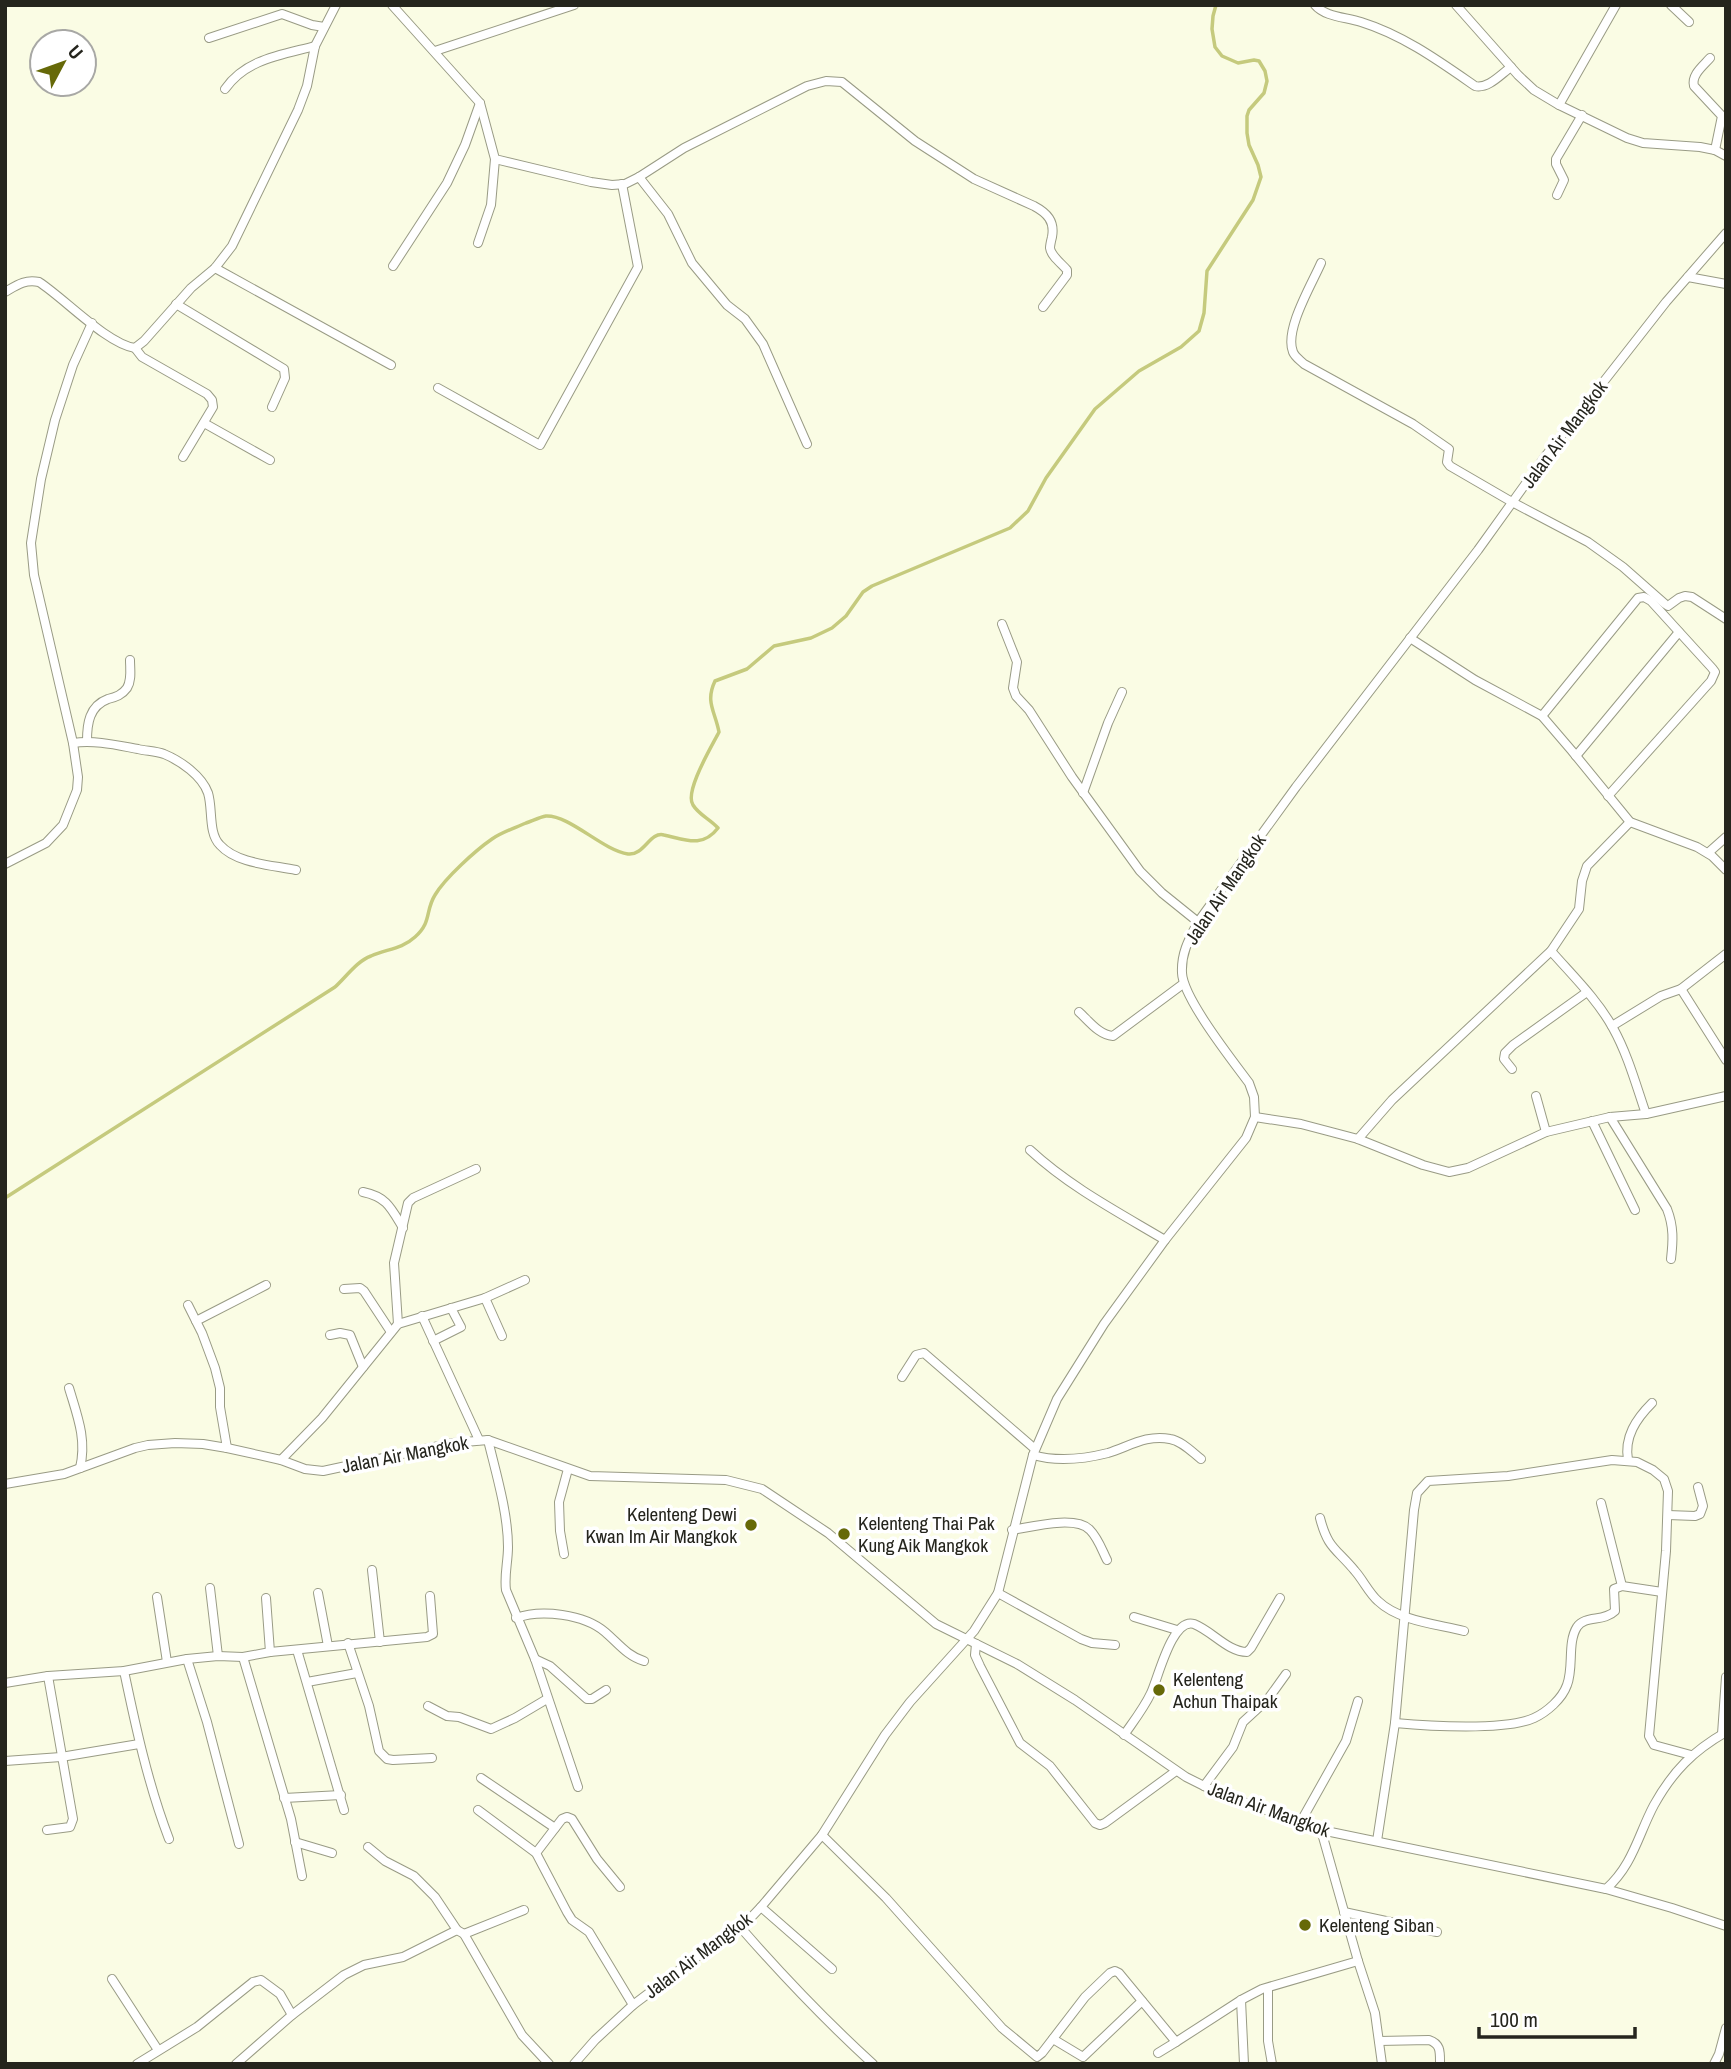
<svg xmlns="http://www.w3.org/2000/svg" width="1731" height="2069" viewBox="0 0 1731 2069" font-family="'Archivo Narrow',sans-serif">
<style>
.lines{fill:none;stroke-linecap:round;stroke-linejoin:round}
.stream{stroke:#c5ca7d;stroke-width:3.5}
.street-casing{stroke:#999b85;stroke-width:10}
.street{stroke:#fff;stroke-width:8}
.poi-dot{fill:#666908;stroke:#fff;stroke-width:2.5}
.labels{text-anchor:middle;stroke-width:7;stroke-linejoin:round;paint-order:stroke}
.street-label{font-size:19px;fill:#25251d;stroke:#fff}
.poi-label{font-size:19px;fill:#25251d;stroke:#fff;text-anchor:start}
</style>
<rect width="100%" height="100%" fill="#fafce4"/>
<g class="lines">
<path class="stream" d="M5,1198L335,987C346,977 357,961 371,956C387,949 402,949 415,937C432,922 425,911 435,895C445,878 476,850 492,839C502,832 515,828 526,823C532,821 540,817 546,816C570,815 602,850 628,854C644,856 650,831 664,835C684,839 702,849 718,828C710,819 699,815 693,805C684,792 712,746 719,732C715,711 705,702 715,681L747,669L774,646L811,638L832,628L846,616L863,592L872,586L1010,528L1028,511L1046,478L1095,409L1139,371L1181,347L1199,331L1204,313L1207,271L1253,200L1261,177L1258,165L1249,145L1247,133V116L1249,110L1264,93L1267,81L1265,71L1259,61L1254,60L1238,63L1222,56L1215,47L1212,29L1213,16L1216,5"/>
<g class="street-casing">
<g id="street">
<path d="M392,5L480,103L495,159L591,182L612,185L625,184L639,177L684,148L807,86L826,81L842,82L915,141L974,179L1034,206C1047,213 1055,221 1052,237C1051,241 1050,245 1050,248C1051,256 1062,264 1067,270V275L1043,307"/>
<path d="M1315,5C1325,17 1346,17 1361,22C1403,35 1439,61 1475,86C1488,89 1500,75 1511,67"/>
<path d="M1456,5L1518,75L1534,90L1559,105L1627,138L1643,143L1700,147L1715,150L1726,156"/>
<path d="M1671,5L1689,22"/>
<path d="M209,38L282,14L312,25L324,27"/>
<path d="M435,51L574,5"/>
<path d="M1710,58C1703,66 1691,75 1694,86L1722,116L1715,150"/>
<path d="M225,89C246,59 281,55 315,46"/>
<path d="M1559,105L1616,5"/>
<path d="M639,177L668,214L692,263L727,305L745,319L763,344L807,444"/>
<path d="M1557,195L1564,180L1556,164V159L1582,115"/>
<path d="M478,243L491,205L495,159"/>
<path d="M1321,263C1312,284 1284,330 1293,352C1295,357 1300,360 1304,364L1413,424L1449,449L1447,462L1450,466L1512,502L1588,542L1623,567L1665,604L1668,606L1679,598L1685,596L1692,597L1726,619"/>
<path d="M393,266L447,183L465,145L480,103"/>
<path d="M215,268L391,365"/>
<path d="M1688,277L1726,284"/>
<path d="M5,292C17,285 25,279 39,282C64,298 107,344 135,348L144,341L191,288L215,268L232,246L298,110L307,86L315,46L336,5"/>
<path d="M176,304L284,369L285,378L272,407"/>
<path d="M135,348L142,357L207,394L212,400L213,407L183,457"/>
<path d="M438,388L540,445L638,267L622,184"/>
<path d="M204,423L270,460"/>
<path d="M1002,624L1017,662L1013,688L1016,696L1029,710L1072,777L1140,871L1162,893L1198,922"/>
<path d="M1410,638L1475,680L1542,716L1572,751L1630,822L1697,847L1712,856L1726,870"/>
<path d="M1542,716L1638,598L1644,597L1651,601L1712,668L1715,672L1711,681L1608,796"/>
<path d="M87,741C87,724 89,706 108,699C116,697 122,695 127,688C132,680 130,669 130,660"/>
<path d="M73,743C95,740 116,745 138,749C146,751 156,751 164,754C181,761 202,776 208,793C213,809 208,833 220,845C237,864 273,865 296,870"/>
<path d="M1576,756L1679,632"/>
<path d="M1083,793L1108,723L1122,692"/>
<path d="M1708,853L1726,837"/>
<path d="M5,864L46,843L63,825L77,790L78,777L73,743L34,575L31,543L41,479L55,420L73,365L92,323"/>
<path d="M1551,951C1572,975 1597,999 1613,1028C1628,1055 1636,1085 1646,1114"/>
<path d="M1681,989L1726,1060"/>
<path d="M1079,1012C1089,1021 1099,1035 1113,1036L1183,984"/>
<path d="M1612,1026L1661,996L1681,989L1726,954"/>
<path d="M1512,1069L1504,1059L1505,1053L1513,1045L1587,992"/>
<path d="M1536,1096L1546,1132"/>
<path d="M1255,1117L1301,1124L1358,1139L1423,1165L1449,1172L1468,1168L1546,1132L1610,1117L1646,1114L1726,1096"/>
<path d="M1610,1117L1667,1209C1674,1227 1673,1241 1671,1259"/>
<path d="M1592,1121L1635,1210"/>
<path d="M1358,1139L1392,1100L1551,951L1579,909L1582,881L1587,866L1630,822"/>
<path d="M1030,1150C1070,1187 1118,1212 1165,1240"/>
<path d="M363,1192C387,1197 391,1208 403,1228"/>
<path d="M344,1289L360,1288L364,1291L391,1332"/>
<path d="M485,1298L502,1336"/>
<path d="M188,1305L202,1333L215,1368L220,1388V1407L227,1448"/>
<path d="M422,1316L479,1440"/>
<path d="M196,1321L266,1285"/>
<path d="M398,1324L394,1263L408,1203L413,1198L476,1169"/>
<path d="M330,1335L340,1333L350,1335L363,1367"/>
<path d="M433,1341L461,1327L451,1308"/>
<path d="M902,1377L916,1355L924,1353L1035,1449"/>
<path d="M69,1388C77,1415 87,1439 80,1468"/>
<path d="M488,1440C496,1473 508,1513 508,1547C508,1562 504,1575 506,1590L535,1659L578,1787"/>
<path d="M1033,1455C1057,1462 1084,1459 1108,1453C1128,1447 1147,1434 1170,1439C1182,1441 1192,1452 1201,1459"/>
<path d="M281,1460L322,1418L398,1324L485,1298L525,1280"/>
<path d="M1628,1460C1624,1437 1636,1419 1652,1403"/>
<path d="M5,1484L64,1474L135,1448L148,1445L175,1443L203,1444L227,1448L281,1460L305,1469L323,1471L453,1443L488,1440L590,1476L726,1480L762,1489L828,1533L936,1624L1017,1664L1075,1700L1186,1777L1216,1792L1321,1830L1606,1889C1633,1865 1638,1835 1654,1805C1673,1771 1693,1751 1726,1732"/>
<path d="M1601,1503L1622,1586"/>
<path d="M1668,1515L1695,1516L1700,1514L1703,1506L1698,1487"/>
<path d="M1320,1518C1328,1549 1336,1548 1355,1571C1363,1580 1369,1593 1378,1601C1399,1621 1436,1624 1464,1631"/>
<path d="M1012,1530C1031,1527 1076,1515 1090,1530C1098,1538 1102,1550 1107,1560"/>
<path d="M564,1554L560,1531L559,1502L568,1469"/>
<path d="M372,1570L380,1642"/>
<path d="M210,1588L218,1656"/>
<path d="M318,1593L328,1646"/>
<path d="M998,1593L1081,1639L1092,1643L1115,1645"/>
<path d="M157,1597L167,1662"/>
<path d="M266,1598L270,1652"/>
<path d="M1134,1617L1177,1630"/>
<path d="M516,1618C541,1609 584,1614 605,1632C618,1643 627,1656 644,1661"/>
<path d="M348,1643L369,1706L379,1751L387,1759L393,1760L432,1758"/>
<path d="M976,1644L975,1655L980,1666L1020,1743L1050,1766L1095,1823L1100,1825L1105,1823L1176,1771"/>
<path d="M297,1650L344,1810"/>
<path d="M243,1657L291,1819L302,1876"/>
<path d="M187,1659L207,1722L239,1844"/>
<path d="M535,1659L550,1666L587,1699H592L606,1690"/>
<path d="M124,1671C136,1728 148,1784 169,1839"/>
<path d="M307,1682L357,1673"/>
<path d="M5,1683L48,1676L124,1671L187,1659L218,1656L243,1657L270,1652L427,1637L433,1634L430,1596"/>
<path d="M428,1706L447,1716L459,1717L491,1729L515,1718L547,1699"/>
<path d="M1395,1723C1427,1726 1506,1731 1534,1718C1547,1712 1562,1699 1567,1685C1574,1667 1567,1643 1577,1627C1585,1615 1604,1622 1615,1611L1614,1589L1622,1586L1662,1592"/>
<path d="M1722,1734L1726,1677"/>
<path d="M1124,1735C1133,1722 1144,1708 1151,1693C1158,1679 1172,1617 1194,1624C1212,1631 1228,1652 1247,1652L1251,1648L1280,1598"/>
<path d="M5,1761L61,1757L139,1744"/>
<path d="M481,1778L555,1828"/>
<path d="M1204,1786L1233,1747L1243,1722L1268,1699L1286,1674"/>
<path d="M284,1798L341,1795"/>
<path d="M478,1810L536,1853L567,1912L572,1920L589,1932L633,2005"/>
<path d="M1300,1823L1346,1741L1358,1701"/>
<path d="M47,1830L70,1827L73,1819L48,1676"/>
<path d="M1321,1830L1358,1961L1375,2013L1382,2064"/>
<path d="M822,1835L886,1898L1002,2028L1037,2057L1042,2053L1085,1997L1110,1973L1115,1971L1119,1973L1176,2042L1241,2000L1262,1989L1358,1961"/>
<path d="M1377,1841L1395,1723L1414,1510L1417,1493L1428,1481L1508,1476L1612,1460L1637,1462L1653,1470L1664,1479L1668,1491L1666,1551L1649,1736L1654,1745L1691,1755"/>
<path d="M295,1842L332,1853"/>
<path d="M368,1847L385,1861L414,1876L435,1897L457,1930"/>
<path d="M536,1853L562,1819L567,1817L572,1819L597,1859L620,1887"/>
<path d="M1606,1889L1672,1908L1726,1926"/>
<path d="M761,1907L832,1969"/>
<path d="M1344,1912L1437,1932"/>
<path d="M741,1928C783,1976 826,2021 873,2064"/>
<path d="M464,1934L524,1910"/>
<path d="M112,1979L158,2050"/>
<path d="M1268,1988V2041L1272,2064"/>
<path d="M1241,2000L1244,2064"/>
<path d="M1053,2039L1083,2057L1142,2001"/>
<path d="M1379,2041L1429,2040C1441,2044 1440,2052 1440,2064"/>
<path d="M1158,2053L1176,2042"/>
<path d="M137,2064L197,2027L253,1982L261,1980L280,1994L292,2015"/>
<path d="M236,2064L292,2015L344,1975L364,1965L403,1957L457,1930L464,1934L522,2035L549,2064"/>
<path d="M574,2064L595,2040L633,2005L694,1959L741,1928L761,1907L822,1835L885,1735L910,1702L974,1631L998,1593L1033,1455L1057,1399L1104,1324L1165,1240L1246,1138L1255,1117L1254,1097L1249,1083C1232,1060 1183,998 1182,973C1181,953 1189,939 1198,922L1296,787L1478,550L1547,454L1666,302L1726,233"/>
<path d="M1714,2064L1719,2054L1726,2028"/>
</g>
</g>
<use href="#street" class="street"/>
</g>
<g class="poi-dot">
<circle cx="751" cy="1525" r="7"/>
<circle cx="844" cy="1534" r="7"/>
<circle cx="1159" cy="1690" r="7"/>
<circle cx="1305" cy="1925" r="7"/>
</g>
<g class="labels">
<g class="street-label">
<text transform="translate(1564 434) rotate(-53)" y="7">Jalan Air Mangkok</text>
<text transform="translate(1225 889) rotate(-56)" y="7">Jalan Air Mangkok</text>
<text transform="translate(405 1454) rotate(-11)" y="7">Jalan Air Mangkok</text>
<text transform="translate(1269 1809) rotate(20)" y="7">Jalan Air Mangkok</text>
<text transform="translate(698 1955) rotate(-37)" y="7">Jalan Air Mangkok</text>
</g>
<g class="poi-label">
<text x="737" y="1521" text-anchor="end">Kelenteng Dewi<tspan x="737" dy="22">Kwan Im Air Mangkok</tspan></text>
<text x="858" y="1530">Kelenteng Thai Pak<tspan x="858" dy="22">Kung Aik Mangkok</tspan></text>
<text x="1173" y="1686">Kelenteng<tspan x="1173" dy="22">Achun Thaipak</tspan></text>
<text x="1319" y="1932">Kelenteng Siban</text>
</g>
</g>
<rect width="1731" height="2069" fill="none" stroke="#25251d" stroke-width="14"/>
<g transform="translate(63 63) rotate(49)"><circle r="33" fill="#ffffff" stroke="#a8a8a5" stroke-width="2"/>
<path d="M0-5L12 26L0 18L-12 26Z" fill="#666908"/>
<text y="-10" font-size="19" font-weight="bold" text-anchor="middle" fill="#25251d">U</text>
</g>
<path d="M1479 2027v10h156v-10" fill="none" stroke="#25251d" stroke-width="3.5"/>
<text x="1490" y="2027" font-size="21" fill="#25251d" stroke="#ffffff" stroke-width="5" paint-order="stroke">100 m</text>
</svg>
